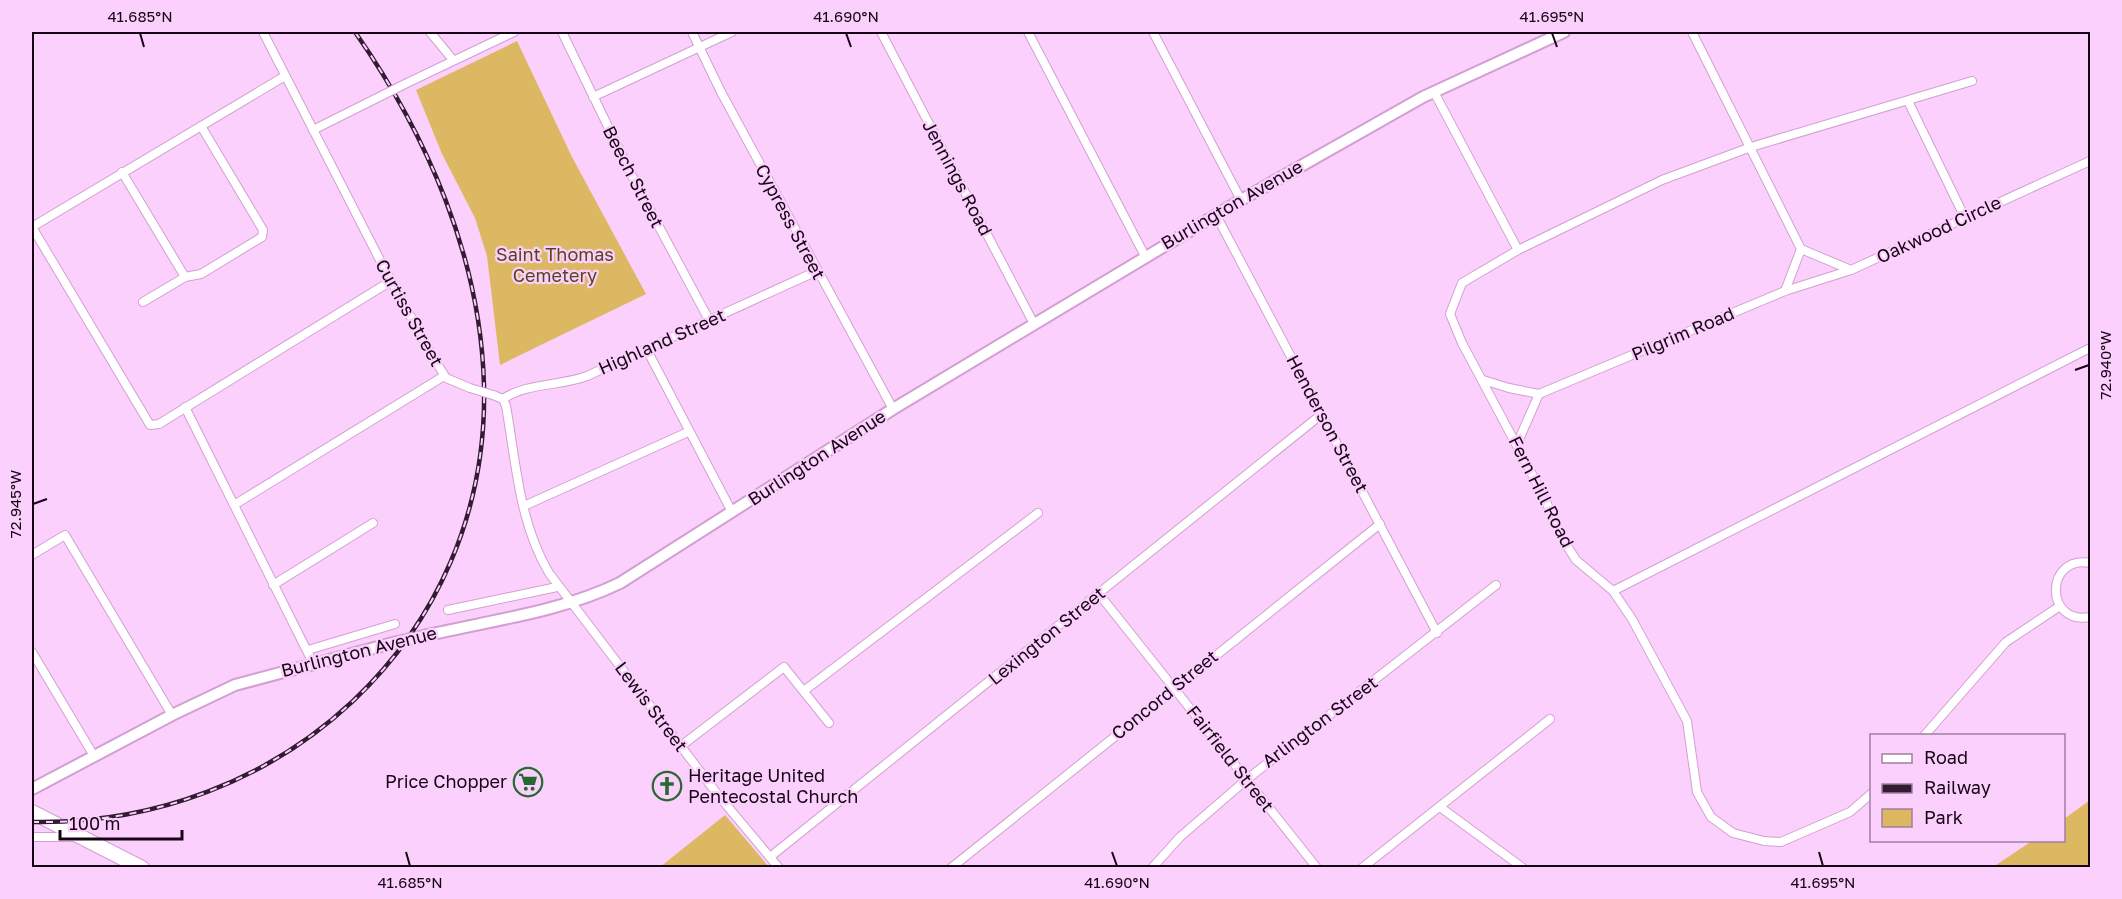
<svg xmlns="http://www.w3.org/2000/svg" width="2122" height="899" viewBox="0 0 2122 899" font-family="'Golos Text',sans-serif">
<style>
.green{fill:#ddb863}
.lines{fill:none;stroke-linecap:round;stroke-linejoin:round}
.street-casing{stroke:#d39fd3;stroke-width:10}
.secondary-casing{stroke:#d39fd3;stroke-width:14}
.highway-casing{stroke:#d39fd3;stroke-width:16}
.street{stroke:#fff;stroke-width:8}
.secondary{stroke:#fff;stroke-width:10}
.highway{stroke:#fff;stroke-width:14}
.rail-casing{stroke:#311c31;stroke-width:4.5}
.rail{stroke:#fcd0fc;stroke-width:2;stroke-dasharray:7;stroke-linecap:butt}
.street-bridge-casing{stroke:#d39fd3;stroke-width:10;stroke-linecap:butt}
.secondary-bridge-casing{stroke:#d39fd3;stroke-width:14;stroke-linecap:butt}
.street-bridge{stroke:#fff;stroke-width:8}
.secondary-bridge{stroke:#fff;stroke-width:10}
.ticks{fill:none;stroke:#170517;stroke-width:2}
.labels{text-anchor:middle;stroke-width:4.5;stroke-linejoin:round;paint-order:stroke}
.street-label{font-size:18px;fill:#170517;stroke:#fcd0fc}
.park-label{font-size:18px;fill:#56451e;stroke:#fcd0fc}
.poi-label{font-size:18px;fill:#170517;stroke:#fcd0fc;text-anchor:start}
.neatline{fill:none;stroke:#170517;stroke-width:2}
.ticks-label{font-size:15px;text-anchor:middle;fill:#170517}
</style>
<rect width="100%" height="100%" fill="#fcd0fc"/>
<g class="green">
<path d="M517,41L572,157L646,294L500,365L487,256L475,218L442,154L416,90Z"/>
<path d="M2090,800V867H1993L2032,841L2064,840V819Z"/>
<path d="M725,815L769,867H660Z"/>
</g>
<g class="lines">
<g class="street-casing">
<g id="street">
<path d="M263,32L383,266L430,352L446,378L470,388"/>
<path d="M430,32L453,60"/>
<path d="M562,32L635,182L709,320"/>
<path d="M692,32L721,92L893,409"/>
<path d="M881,32L1034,324"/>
<path d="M1028,32L1145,256"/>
<path d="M1153,32L1241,200"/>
<path d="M1692,32L1801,249L1851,270"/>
<path d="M409,82L514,32"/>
<path d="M1434,92L1518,250"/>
<path d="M593,97L732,32"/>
<path d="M1908,101L1965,218"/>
<path d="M313,130L375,99"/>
<path d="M122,172L185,277"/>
<path d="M1216,215L1437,633"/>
<path d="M32,227L150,425L159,424L391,281"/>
<path d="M32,227L285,76"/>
<path d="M1785,291L1801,249"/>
<path d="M143,302L185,277L201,274L262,237L263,230L201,126"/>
<path d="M647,350L732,512"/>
<path d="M1483,380L1509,388L1539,394"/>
<path d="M493,395L503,399L506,406C516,462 519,523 549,573L718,795L779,868"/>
<path d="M503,399C526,383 561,386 587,376L817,271"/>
<path d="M185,407L313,663"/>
<path d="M1517,444L1539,394L1785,291L1851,270L2090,161"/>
<path d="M234,505L444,376"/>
<path d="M524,506L688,432"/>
<path d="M32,555L65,535L172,715"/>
<path d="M2090,563C2045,555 2044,625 2090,617"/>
<path d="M273,585L373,523"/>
<path d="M1613,591L2090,348"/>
<path d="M1099,594L1317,868"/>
<path d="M448,610L557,587"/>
<path d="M308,650L395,624"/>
<path d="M32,652L94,756"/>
<path d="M805,690L1038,513"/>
<path d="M1924,736L2006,642L2060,606"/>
<path d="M681,746L784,667L829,723"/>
<path d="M1872,793L1850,812L1781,842L1764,841L1733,833L1711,817L1697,792L1687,721L1632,619L1613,591L1576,560L1564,541L1542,493L1462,343L1450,314L1462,283L1518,250L1662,180L1751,147L1972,81"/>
<path d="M1440,807L1523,868"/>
<path d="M32,837H75"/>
<path d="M770,857L1322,414"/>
<path d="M951,868L1380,524"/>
<path d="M1152,868L1180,837L1246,780L1496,585"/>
<path d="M1362,868L1550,719"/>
</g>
</g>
<g class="secondary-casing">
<g id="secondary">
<path d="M415,638C484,621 556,614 620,583L893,409L1241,200L1423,97L1564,32"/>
<path d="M32,789L172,715L235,685L393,643"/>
</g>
</g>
<g class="highway-casing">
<path id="highway" d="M32,812L142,868"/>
</g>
<use href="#street" class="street"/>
<use href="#secondary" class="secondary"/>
<use href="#highway" class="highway"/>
<g class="rail-casing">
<path id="rail" d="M32,822C279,827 490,640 484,386C481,258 427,135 355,32"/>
</g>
<use href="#rail" class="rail"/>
<g class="street-bridge-casing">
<g id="street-bridge">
<path d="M375,99L409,82"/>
<path d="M470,388L493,395"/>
</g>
</g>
<g class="secondary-bridge-casing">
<path id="secondary-bridge" d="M393,643L415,638"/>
</g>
<use href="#street-bridge" class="street-bridge"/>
<use href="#secondary-bridge" class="secondary-bridge"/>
</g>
<path class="ticks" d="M140,33L144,47M846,33L851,47M1552,33L1557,47M2075,370L2089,365M33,504L47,499M406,852L410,866M1112,852L1117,866M1819,852L1823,866"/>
<defs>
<g id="supermarket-ring" transform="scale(1.5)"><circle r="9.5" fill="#fcd0fc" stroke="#286831" stroke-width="1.5"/><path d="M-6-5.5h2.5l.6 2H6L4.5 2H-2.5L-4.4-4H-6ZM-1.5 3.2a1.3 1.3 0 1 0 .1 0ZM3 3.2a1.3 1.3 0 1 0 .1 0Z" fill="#286831"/></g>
<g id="church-ring" transform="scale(1.5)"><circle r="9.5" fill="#fcd0fc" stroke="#286831" stroke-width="1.5"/><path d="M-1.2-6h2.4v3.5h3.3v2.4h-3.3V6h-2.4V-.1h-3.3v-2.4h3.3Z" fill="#286831"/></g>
</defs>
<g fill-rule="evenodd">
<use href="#supermarket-ring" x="528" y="782"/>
<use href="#church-ring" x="667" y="786"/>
</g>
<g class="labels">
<g class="street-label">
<text transform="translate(633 177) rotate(63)" y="6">Beech Street</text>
<text transform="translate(957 178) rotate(62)" y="6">Jennings Road</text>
<text transform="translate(1232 205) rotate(-30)" y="6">Burlington Avenue</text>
<text transform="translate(790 222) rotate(62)" y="6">Cypress Street</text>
<text transform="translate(1939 230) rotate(-25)" y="6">Oakwood Circle</text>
<text transform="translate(409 313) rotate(61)" y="6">Curtiss Street</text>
<text transform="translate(1683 334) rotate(-23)" y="6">Pilgrim Road</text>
<text transform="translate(662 342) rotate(-24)" y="6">Highland Street</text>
<text transform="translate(1327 424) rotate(62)" y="6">Henderson Street</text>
<text transform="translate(817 458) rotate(-33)" y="6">Burlington Avenue</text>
<text transform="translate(1541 492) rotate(63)" y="6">Fern Hill Road</text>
<text transform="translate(1047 636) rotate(-39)" y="6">Lexington Street</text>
<text transform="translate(359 652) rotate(-14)" y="6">Burlington Avenue</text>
<text transform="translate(1165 695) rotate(-39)" y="6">Concord Street</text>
<text transform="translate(651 707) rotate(53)" y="6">Lewis Street</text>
<text transform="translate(1320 722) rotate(-37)" y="6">Arlington Street</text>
<text transform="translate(1230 759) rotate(52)" y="6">Fairfield Street</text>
</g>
<g class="park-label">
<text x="555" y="261">Saint Thomas<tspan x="555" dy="21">Cemetery</tspan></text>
</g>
<g class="poi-label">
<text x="688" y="782">Heritage United<tspan x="688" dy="21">Pentecostal Church</tspan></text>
<text x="507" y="788" text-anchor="end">Price Chopper</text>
</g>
</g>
<rect width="2122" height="899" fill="none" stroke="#fcd0fc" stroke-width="66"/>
<rect x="1870" y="734" width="195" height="108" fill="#fcd0fc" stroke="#a07fa0" stroke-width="1.5"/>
<rect x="1882" y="754" width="30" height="9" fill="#ffffff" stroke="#a07fa0" stroke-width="1.5"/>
<text x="1924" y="764" font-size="18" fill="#170517">Road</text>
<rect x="1882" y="784" width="30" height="9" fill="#311c31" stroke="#a07fa0" stroke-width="1.5"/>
<text x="1924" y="794" font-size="18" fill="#170517">Railway</text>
<rect x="1882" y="809" width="30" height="18" fill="#ddb863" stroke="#a07fa0" stroke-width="1.5"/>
<text x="1924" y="824" font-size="18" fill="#170517">Park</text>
<path d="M60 830v9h122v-9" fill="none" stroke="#170517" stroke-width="3"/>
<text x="69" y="830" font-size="18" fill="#170517" stroke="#fcd0fc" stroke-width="4.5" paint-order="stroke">100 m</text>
<rect x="33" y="33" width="2056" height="833" class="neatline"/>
<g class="ticks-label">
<text x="140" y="22">41.685°N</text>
<text x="846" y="22">41.690°N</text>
<text x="1552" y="22">41.695°N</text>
<text transform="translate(2106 365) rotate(-90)" y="5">72.940°W</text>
<text transform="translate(16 504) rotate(-90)" y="5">72.945°W</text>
<text x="410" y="888">41.685°N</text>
<text x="1117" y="888">41.690°N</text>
<text x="1823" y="888">41.695°N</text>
</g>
</svg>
